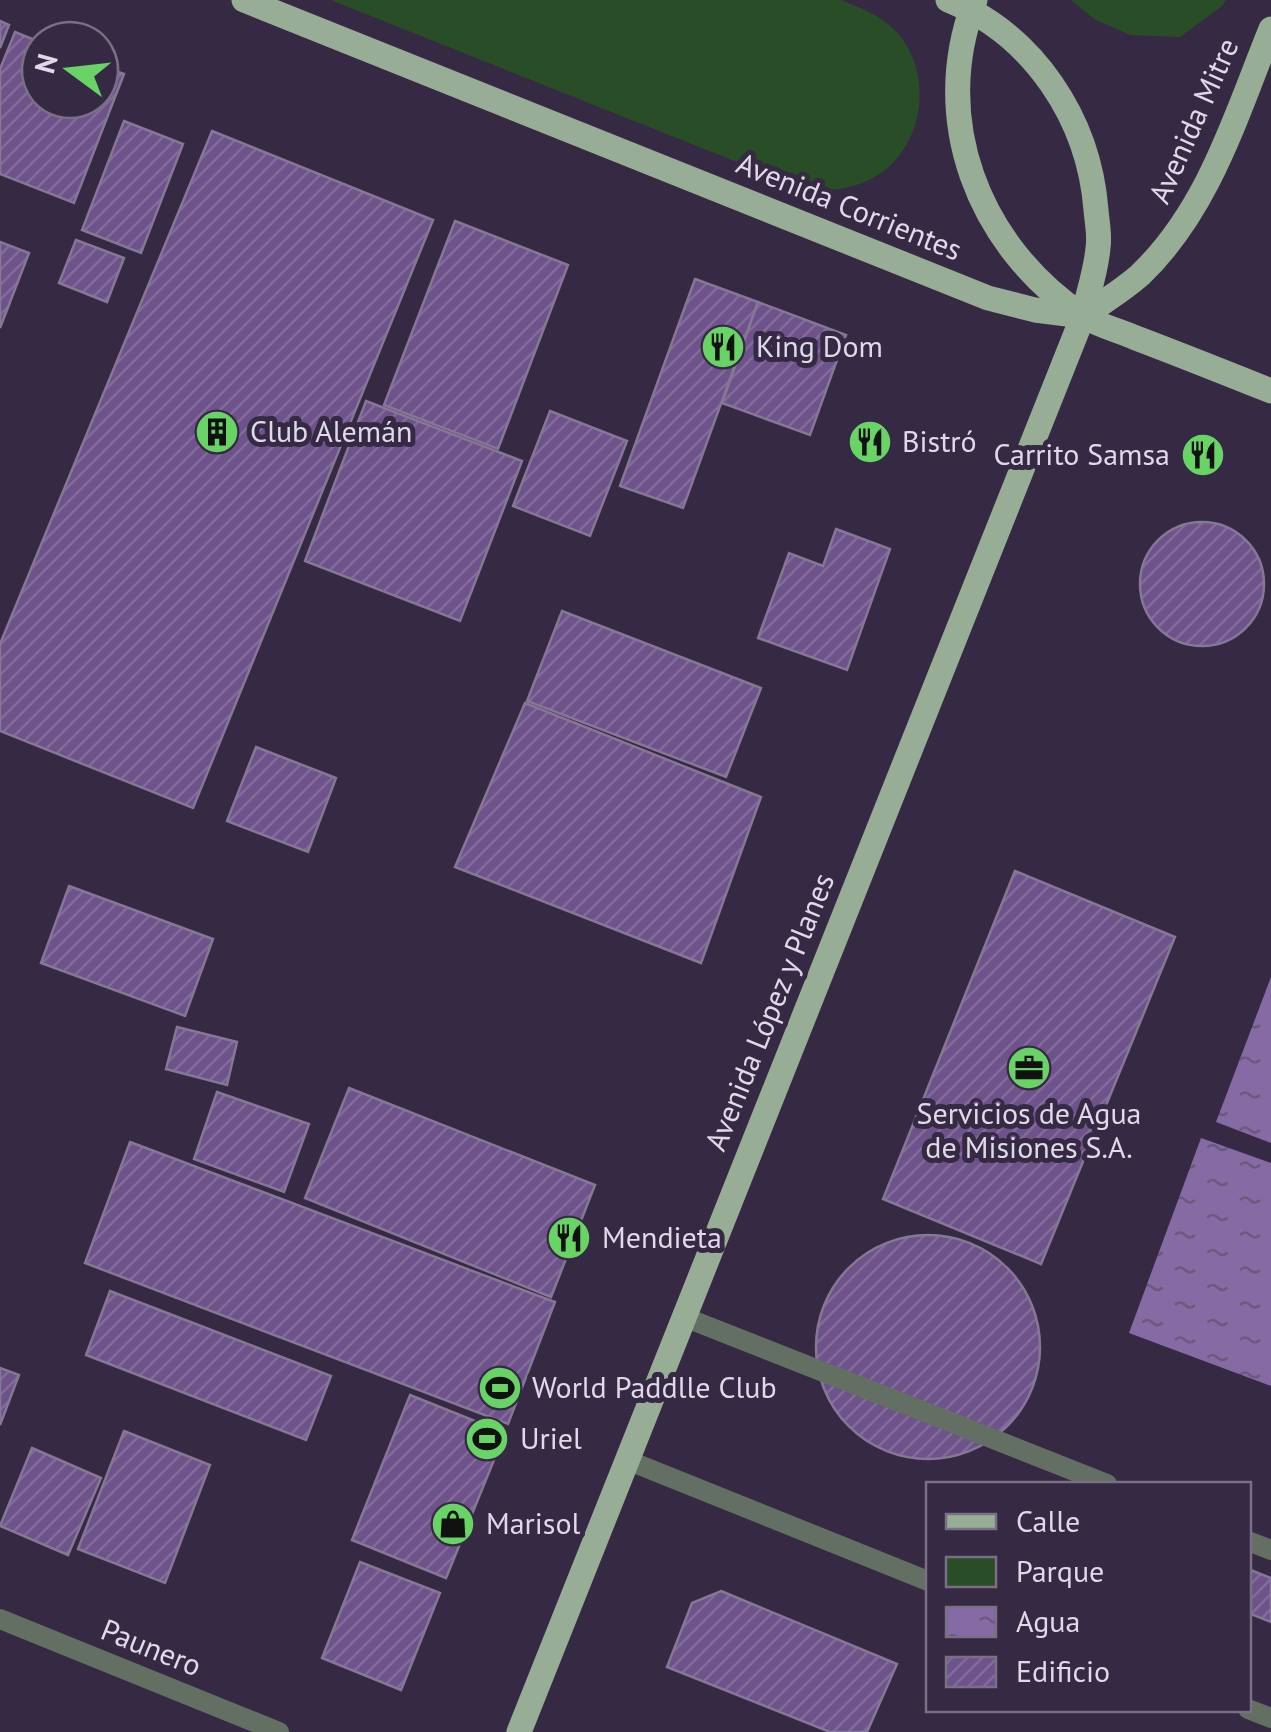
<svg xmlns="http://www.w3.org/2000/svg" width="1271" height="1732" viewBox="0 0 1271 1732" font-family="'PT Sans',sans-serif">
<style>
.park{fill:#294e27}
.water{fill:url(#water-ripples)}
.building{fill:url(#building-hatch);stroke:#857795;stroke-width:2.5}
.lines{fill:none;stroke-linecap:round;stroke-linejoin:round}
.service{stroke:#646f63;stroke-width:20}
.minor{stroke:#646f63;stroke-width:20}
.primary{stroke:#97ad96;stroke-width:25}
.labels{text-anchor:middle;stroke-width:10;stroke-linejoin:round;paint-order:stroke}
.street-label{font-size:30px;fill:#e0d9e9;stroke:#362943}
.poi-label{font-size:30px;fill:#e0d9e9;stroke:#362943;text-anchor:start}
</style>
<defs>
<pattern id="water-ripples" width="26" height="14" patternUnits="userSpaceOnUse" patternTransform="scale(2.5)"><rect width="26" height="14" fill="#866aa4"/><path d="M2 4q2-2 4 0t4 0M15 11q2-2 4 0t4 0" fill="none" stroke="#6b5a7e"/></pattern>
<pattern id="building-hatch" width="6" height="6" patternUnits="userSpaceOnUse" patternTransform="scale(2.5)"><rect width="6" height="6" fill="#6e528a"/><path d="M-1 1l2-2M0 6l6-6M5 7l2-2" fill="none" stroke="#826a9a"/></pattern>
</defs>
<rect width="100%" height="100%" fill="#362943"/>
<g class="park">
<path d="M331,0H841C863,9 885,17 900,36C936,81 921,157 867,181C846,190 829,191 807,190Z"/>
<path d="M1071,0H1226L1222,6L1180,37L1130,35L1094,19Z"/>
</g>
<g class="water">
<path d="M1271,977V1143L1216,1122Z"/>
<path d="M1201,1138L1271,1163V1386L1129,1333Z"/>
</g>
<g class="building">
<path d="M0,21L9,25L0,48Z"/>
<path d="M15,32L40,42V100H100V65L124,74L74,203L0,174V69Z"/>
<path d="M124,121L183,144L141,253L82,230Z"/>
<path d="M212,131L433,220L193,808L0,731V644Z"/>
<path d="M455,221L568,265L498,449L384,405Z"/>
<path d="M76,240L124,258L107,302L59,283Z"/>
<path d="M0,242L29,253L0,328Z"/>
<path d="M695,279L758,302L683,508L620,486Z"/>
<path d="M758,302L846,335L810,435L722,403Z"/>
<path d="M366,401L522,461L460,621L305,561Z"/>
<path d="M550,411L627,441L590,536L513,506Z"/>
<circle cx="1202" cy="584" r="62"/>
<path d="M836,529L890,549L847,670L758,638L789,553L823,566Z"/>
<path d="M562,611L761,688L726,777L527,701Z"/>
<path d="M525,703L761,797L701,963L455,867Z"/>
<path d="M256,747L336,778L308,852L227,821Z"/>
<path d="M1015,871L1175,937L1041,1264L883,1199Z"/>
<path d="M69,886L213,939L185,1016L41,963Z"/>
<path d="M177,1027L237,1042L227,1085L166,1069Z"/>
<path d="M349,1088L595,1185L551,1297L305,1198Z"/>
<path d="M217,1092L309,1124L284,1192L194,1159Z"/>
<path d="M130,1142L555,1302L508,1424L85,1263Z"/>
<circle cx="928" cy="1347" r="112"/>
<path d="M110,1291L331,1376L306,1440L86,1355Z"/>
<path d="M0,1368L19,1375L0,1425Z"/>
<path d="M410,1395L505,1433L446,1578L352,1540Z"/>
<path d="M124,1431L210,1465L165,1583L78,1549Z"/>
<path d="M32,1448L101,1478L68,1555L0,1526Z"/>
<path d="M360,1562L440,1593L401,1690L322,1658Z"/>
<path d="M1248,1569L1271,1578V1622L1248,1613Z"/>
<path d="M721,1591L897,1664L867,1732H830L667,1667L692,1603Z"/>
</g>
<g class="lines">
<g class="service">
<path d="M684,1317L1107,1484"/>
<path d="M1248,1541L1271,1550"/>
</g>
<g class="minor">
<path d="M627,1460L928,1581"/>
<path d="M0,1619L279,1732"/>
<path d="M1248,1709L1271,1718"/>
</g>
<g class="primary">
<path d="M244,0L988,298L1035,310L1083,316"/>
<path d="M975,0C929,119 978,244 1080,314C1096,325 1118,330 1136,338C1181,355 1226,373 1271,391"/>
<path d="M1083,316C1102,303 1123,290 1140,275C1209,209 1236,115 1271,29"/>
<path d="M519,1732L1083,316C1088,294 1096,271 1098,248C1100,236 1097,222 1096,210C1089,119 1034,35 948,0"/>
</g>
</g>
<defs>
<g id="restaurant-disc" transform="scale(2.25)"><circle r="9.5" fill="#68d465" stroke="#362943"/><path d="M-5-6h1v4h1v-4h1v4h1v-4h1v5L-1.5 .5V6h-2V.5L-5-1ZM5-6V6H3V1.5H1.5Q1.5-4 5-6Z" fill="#111"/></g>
<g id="building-disc" transform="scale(2.25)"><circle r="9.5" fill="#68d465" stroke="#362943"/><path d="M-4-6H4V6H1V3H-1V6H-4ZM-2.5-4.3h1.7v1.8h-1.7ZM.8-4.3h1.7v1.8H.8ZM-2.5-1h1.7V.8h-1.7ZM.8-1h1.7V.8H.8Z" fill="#111"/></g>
<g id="office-disc" transform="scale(2.25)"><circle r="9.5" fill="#68d465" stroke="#362943"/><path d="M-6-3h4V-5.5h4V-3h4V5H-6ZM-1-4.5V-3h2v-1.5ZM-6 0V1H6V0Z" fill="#111"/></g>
<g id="stadium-disc" transform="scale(2.25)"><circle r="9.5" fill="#68d465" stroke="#362943"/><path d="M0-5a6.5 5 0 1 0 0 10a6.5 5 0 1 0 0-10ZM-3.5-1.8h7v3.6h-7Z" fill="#111"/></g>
<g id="shop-disc" transform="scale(2.25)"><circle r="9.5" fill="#68d465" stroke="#362943"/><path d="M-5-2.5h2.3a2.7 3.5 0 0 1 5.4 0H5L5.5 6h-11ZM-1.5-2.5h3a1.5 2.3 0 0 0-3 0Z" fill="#111"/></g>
</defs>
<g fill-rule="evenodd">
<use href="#restaurant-disc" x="723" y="347"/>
<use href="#building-disc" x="217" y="432"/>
<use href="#restaurant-disc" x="870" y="442"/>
<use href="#restaurant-disc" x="1203" y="455"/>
<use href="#office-disc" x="1029" y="1068"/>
<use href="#restaurant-disc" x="569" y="1238"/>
<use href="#stadium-disc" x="500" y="1388"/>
<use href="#stadium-disc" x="487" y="1439"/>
<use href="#shop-disc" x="453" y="1524"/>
</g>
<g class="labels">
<g class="street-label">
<text transform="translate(1194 121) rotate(-66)" y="10">Avenida Mitre</text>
<text transform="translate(849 207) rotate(22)" y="10">Avenida Corrientes</text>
<text transform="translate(770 1012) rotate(-68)" y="10">Avenida López y Planes</text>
<text transform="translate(151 1648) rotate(22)" y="10">Paunero</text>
</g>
<g class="poi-label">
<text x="756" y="357">King Dom</text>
<text x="250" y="442">Club Alemán</text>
<text x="902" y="452">Bistró</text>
<text x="1170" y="465" text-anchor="end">Carrito Samsa</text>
<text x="1029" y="1124" text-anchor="middle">Servicios de Agua<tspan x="1029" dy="34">de Misiones S.A.</tspan></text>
<text x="602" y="1248">Mendieta</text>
<text x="532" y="1398">World Paddlle Club</text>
<text x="520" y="1449">Uriel</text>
<text x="486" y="1534">Marisol</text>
</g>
</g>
<rect x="926" y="1482" width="325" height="230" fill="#362943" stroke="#7a6f85" stroke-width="2.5"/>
<rect x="946" y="1514" width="50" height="15" fill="#97ad96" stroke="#7a6f85" stroke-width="2.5"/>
<text x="1016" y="1532" font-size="30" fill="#e0d9e9">Calle</text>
<rect x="946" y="1557" width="50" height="30" fill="#294e27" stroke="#7a6f85" stroke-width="2.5"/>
<text x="1016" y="1582" font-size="30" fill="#e0d9e9">Parque</text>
<rect x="946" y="1607" width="50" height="30" fill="url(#water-ripples)" stroke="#7a6f85" stroke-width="2.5"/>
<text x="1016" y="1632" font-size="30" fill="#e0d9e9">Agua</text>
<rect x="946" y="1657" width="50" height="30" fill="url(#building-hatch)" stroke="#7a6f85" stroke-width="2.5"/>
<text x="1016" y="1682" font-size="30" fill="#e0d9e9">Edificio</text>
<g transform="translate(70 70) rotate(285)"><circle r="48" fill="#362943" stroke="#7a6f85" stroke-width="2.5"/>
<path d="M0-8L18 38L0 25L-18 38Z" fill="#68d465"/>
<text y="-15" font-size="28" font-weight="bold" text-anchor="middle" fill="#e0d9e9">N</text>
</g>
</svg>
